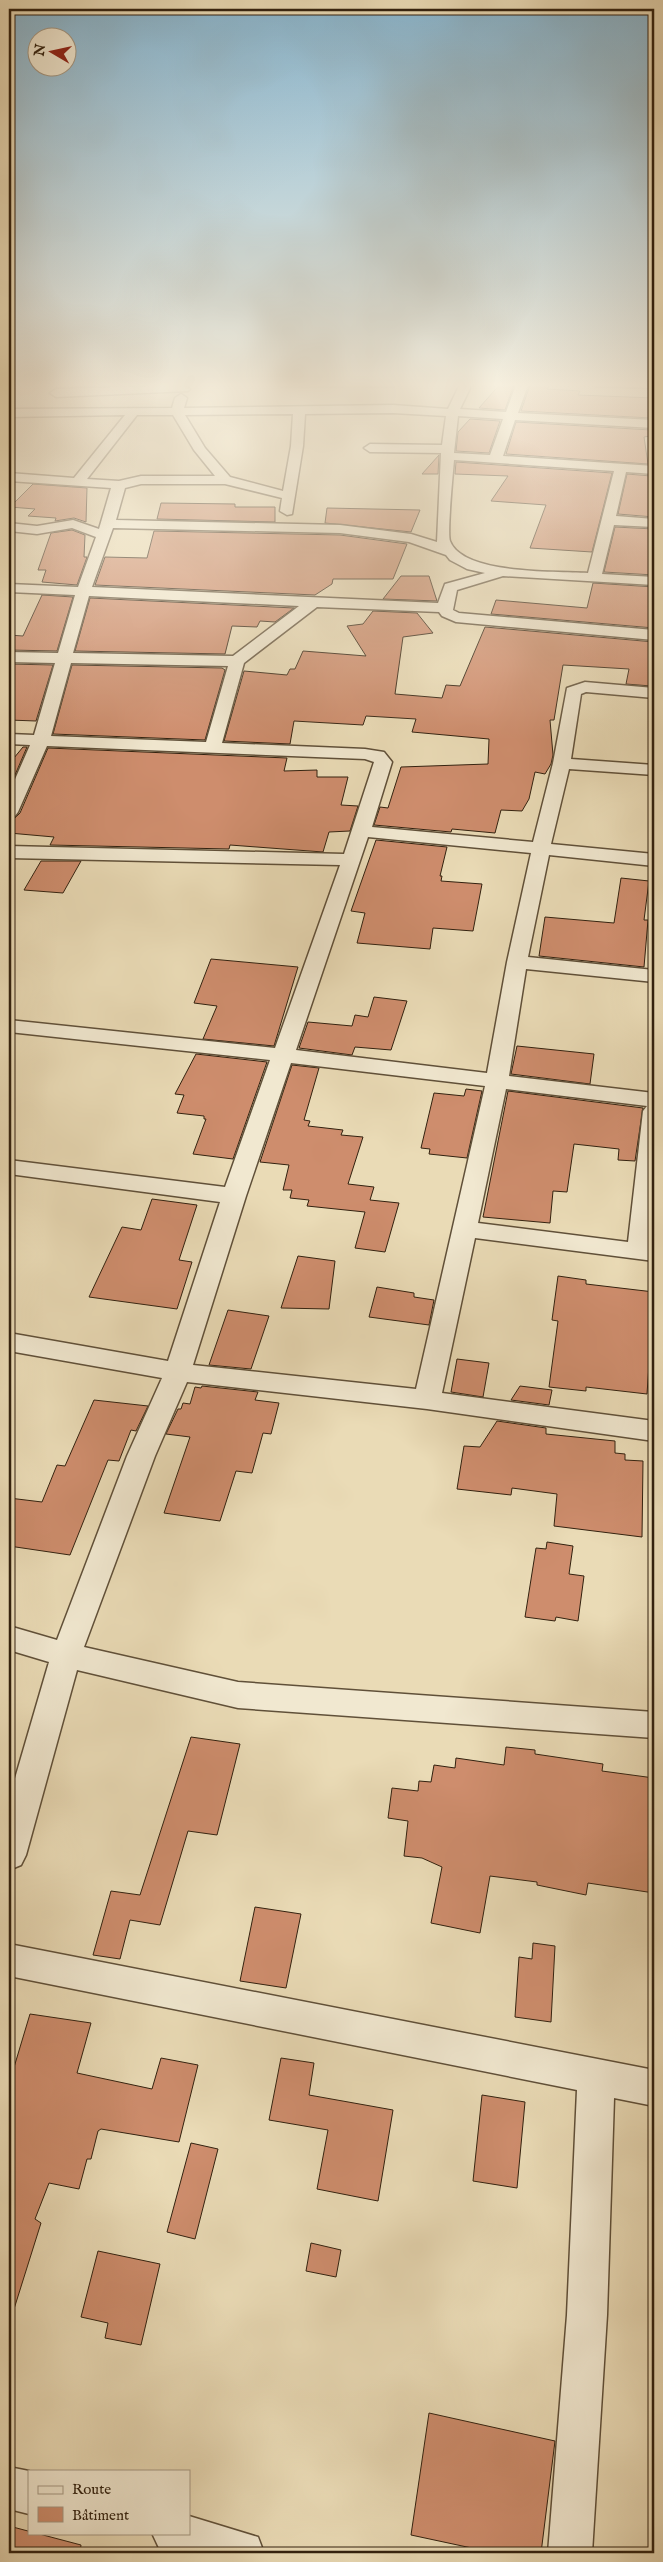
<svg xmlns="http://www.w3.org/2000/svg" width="663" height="2562" viewBox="0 0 663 2562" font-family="'IM FELL English',serif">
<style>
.building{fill:#ce8d6d;stroke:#32210f}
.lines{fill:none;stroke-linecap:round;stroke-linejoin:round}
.minor-casing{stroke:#605039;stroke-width:3}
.minor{fill:#f1e8d0;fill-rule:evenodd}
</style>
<rect width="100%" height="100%" fill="#eadbb6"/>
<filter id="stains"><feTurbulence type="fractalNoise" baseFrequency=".004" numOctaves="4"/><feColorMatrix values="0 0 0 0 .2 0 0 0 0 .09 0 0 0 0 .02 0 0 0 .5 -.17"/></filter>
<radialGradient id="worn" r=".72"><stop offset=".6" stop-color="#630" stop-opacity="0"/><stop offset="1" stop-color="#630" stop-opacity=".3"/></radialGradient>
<g class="building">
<path d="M502,382H515L505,410L479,408Z"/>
<path d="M531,382H551L547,389L580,391L578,395L653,398L651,418L521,411Z"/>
<path d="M470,419L500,421L489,453L456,451L458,432Z"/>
<path d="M516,422L651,430L650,436L644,437L648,464L506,454Z"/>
<path d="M439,455L438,474H422Z"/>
<path d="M456,462L612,473L592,552L530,548L546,505L491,501L508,476L455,474Z"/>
<path d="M627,474L651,476V481H654V517L618,514Z"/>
<path d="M33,484L87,488L86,522L74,518L55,521L56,518L28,516L35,509L10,507Z"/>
<path d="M161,503L235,504V507H275V522L157,519Z"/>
<path d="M327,508L420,510L411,532L325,523Z"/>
<path d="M615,527L654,529V575L604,572Z"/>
<path d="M72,530L85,535L84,557H87L77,585L42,582L46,570H38L51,533Z"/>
<path d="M154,531L340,535L407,544L393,579H333L332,584L315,595L95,585L105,557L147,558Z"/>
<path d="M401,576H429L437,601L383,599Z"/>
<path d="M593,583L654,587V628L491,614L496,600L587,608Z"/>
<path d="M42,595L73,597L57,651L9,650V635L23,636Z"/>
<path d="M90,598L294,608L275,622L260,621L257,627L232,626L225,654L75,651Z"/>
<path d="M373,611L417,613L433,633L403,637L395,694L442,698L446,685L460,686L485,627L654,642V676L651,686L626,684L629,669L563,665L554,720H550L553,755L551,764L545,774L535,772L529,799L522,811L501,810L495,833L452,829L451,832L374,825L380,807L388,808L401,767L488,764L489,739L412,732L416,719L366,716L363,725L294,721L290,744L224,741L244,671L287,675L290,669H295L303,651L366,656L347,626L363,624Z"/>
<path d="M9,664L53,665L36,721L9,720Z"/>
<path d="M72,665L222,668L225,670L205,740L53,734Z"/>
<path d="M23,747H27L9,789V764Z"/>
<path d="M48,748L287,758L284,771L317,770V777H348L341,805L358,806L350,831L329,832L323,852L230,845L229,849L50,845L54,837L9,833V819L15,818L20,813Z"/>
<path d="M376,840L447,847L440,876H442L441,881L482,884L473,931L433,928L430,949L357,943L365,913L351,911Z"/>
<path d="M41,861H81L63,893L24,890Z"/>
<path d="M621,878L649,881L644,920H648L644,967L539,956L545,917L614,923Z"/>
<path d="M211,959L298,967L274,1046L203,1039L217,1006L194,1003Z"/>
<path d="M374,997L407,1001L391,1050L355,1047L352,1055L299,1048L308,1022L352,1026L355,1015L368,1017Z"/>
<path d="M517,1046L594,1054L590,1084L511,1074Z"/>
<path d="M196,1054L267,1062L233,1159L193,1154L206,1119H204V1116L177,1113L184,1095L175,1094Z"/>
<path d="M292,1065L319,1068L304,1120L310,1121L308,1126L343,1130L341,1135L363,1137L348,1184L374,1187L370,1200L399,1203L385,1252L355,1248L365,1212L307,1206L309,1200L290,1198L292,1190H283L289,1165L260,1162Z"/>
<path d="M466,1089L482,1091L467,1158L429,1154L430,1149L421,1148L434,1093L464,1096Z"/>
<path d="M508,1091L643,1108L635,1161L618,1160L619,1149L574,1144L567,1192L553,1191L550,1223L483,1217Z"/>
<path d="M152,1199L197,1205L179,1260L192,1262L177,1309L89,1297L122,1227L141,1230Z"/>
<path d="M298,1256L335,1261L329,1309L281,1308Z"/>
<path d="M558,1276L586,1280V1284L654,1292L647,1394L586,1387V1391L549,1387L558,1321L552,1320Z"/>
<path d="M377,1287L414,1293V1297L434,1300L429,1325L369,1317Z"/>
<path d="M228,1310L269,1316L251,1369L209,1365Z"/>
<path d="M457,1359L489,1363L483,1397L451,1392Z"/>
<path d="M202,1386L258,1392L255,1400L279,1403L271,1434L263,1433L252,1473L236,1471L220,1521L164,1513L190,1437L166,1434L178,1409H181L183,1403L190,1404L195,1387L201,1388Z"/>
<path d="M520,1386L552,1390L549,1405L511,1400Z"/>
<path d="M94,1400L148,1406L136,1431L131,1430L119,1461L108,1460L70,1555L9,1546V1498L42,1502L57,1465L65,1466Z"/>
<path d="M497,1421L546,1428V1434L615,1441V1453L625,1454V1460L643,1461L642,1537L554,1526L557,1494L512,1488L511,1495L457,1489L464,1446L480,1447Z"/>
<path d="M547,1542L573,1546L569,1574L584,1576L578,1621L556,1617L555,1621L525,1617L536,1548L546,1549Z"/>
<path d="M191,1737L240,1744L217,1835L188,1831L160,1925L130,1920L120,1959L93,1955L111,1891L140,1895Z"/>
<path d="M506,1747L535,1750V1754L603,1764L602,1771L654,1778V1893L588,1883L586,1895L537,1885V1882L490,1876L480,1933L431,1923L442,1867L422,1858L404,1856L408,1821L388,1818L392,1788L418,1791L419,1781L431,1782L434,1765L455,1768L456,1758L504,1765Z"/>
<path d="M255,1907L301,1914L286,1988L240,1981Z"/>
<path d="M533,1943L555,1946L551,2022L515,2017L519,1957L532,1959Z"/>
<path d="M30,2014L91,2023L77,2073L152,2089L161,2058L198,2065L179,2142L101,2129L98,2131L91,2159H87L79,2189L49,2183L35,2219L41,2223L14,2309L9,2308V2084Z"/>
<path d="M281,2058L314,2063L309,2095L393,2110L378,2201L317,2189L328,2130L269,2120Z"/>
<path d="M482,2095L525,2102L517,2188L473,2181Z"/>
<path d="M191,2143L218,2149L195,2239L167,2232Z"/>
<path d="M311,2243L341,2250L336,2277L306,2271Z"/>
<path d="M98,2251L160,2264L141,2345L105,2338L108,2323L81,2317Z"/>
<path d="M429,2413L555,2441L541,2553H495L411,2535Z"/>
<path d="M9,2526L81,2545L80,2553H9Z"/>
</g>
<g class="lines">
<g class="minor-casing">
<g id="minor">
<path d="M275,382H400L394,386H281Z"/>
<path d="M461,382H473L460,409L506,412L517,382H529L518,413L654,420V428L515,420L503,456L654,466V474L626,472L616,516L654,519V527L614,525L602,574L654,577V585L503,576L457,590L453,610L459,613L654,630V640L456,622L442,616L439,612L317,607L244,663L222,743L365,749L384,752L392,762L372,827L533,842L553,763L567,688L585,682L654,688V698L586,692L581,694L571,759L654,765V775L569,769L551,844L654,854V866L549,855L528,957L654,970V982L526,969L509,1076L654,1093V1221L652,1245H654V1261L475,1238L442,1393L654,1421V1441L427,1409L187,1382L155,1456L84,1647L238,1682L654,1712V1738L238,1708L77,1670L26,1855L21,1865L9,1870V1799L49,1662L9,1650V1626L57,1640L127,1456L162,1378L9,1351V1333L168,1361L220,1202L9,1174V1160L225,1187L270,1060L9,1032V1020L275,1048L340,865L9,858V846L344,854L374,762L365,759L47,746L18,812L15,816L9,817V793L30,745L9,744V734L34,735L55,663L9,662V652L58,653L75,595L9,592V584L78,587L96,537L72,528L37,534L9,531V523L37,526L73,520L99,529L111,488L9,481V473L74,478L125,415L9,417V409L172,408L175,398L181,394L187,398L184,408L393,405L448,409ZM393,413L446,416L442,445L370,444L364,448L370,452L441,453L437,542L411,534L340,525L116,520L125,488L141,484H225L282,498L280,511L287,515L292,514L303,446L305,414ZM293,414L291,446L283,491L230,477L205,448L185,415ZM137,415H173L194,450L215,476H141L119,481L87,479ZM458,416L503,419L490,455L454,453ZM454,460L614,471L588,573C556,571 463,575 450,541C447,533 453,473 454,460ZM113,528L340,533L409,542L446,555L450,560L467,569L485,573L445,584L438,603L92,587ZM89,596L299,606L233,656L73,653ZM71,663L228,666L206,742L51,736ZM368,837L531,853L507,962L487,1073L296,1050ZM291,1063L485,1086L416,1389L193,1365L246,1196ZM506,1089L647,1106L643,1111L628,1242L478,1223Z"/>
<path d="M589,382H654V388L595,386Z"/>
<path d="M184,385L190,389L188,391L56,397L50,393L56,389Z"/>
<path d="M9,1944L654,2070V2106L614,2098L607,2315L592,2553H548L567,2315L577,2090L9,1976Z"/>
<path d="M9,2467L29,2471V2514L9,2509Z"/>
<path d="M189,2516L258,2537L264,2553H170L159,2548L152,2533H189Z"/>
</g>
</g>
<use href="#minor" class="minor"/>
</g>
<linearGradient id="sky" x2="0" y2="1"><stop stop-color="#88b7d2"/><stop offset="0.52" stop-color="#f6efde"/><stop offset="1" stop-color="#f6efde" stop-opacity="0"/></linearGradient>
<rect width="663" height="740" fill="url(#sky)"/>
<rect width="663" height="2562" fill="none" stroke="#eadbb6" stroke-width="30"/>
<rect x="10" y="10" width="643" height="2542" fill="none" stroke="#32210f" stroke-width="2.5"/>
<rect x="15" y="15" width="633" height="2532" fill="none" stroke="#32210f"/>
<rect x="28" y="2470" width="162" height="65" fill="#f1e8d0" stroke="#a59883"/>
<rect x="38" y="2486" width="25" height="8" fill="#f1e8d0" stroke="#a59883"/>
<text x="72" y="2494" font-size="15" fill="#32210f">Route</text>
<rect x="38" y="2507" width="25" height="15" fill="#ce8d6d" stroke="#a59883"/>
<text x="72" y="2520" font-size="15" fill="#32210f">Bâtiment</text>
<g transform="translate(52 52) rotate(279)"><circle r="24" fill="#f1e8d0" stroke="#a59883"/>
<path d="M0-4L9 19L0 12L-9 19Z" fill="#8f2418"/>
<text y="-8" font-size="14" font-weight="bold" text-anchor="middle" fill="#32210f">N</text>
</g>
<rect width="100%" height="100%" filter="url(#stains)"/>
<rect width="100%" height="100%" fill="url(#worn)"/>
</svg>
